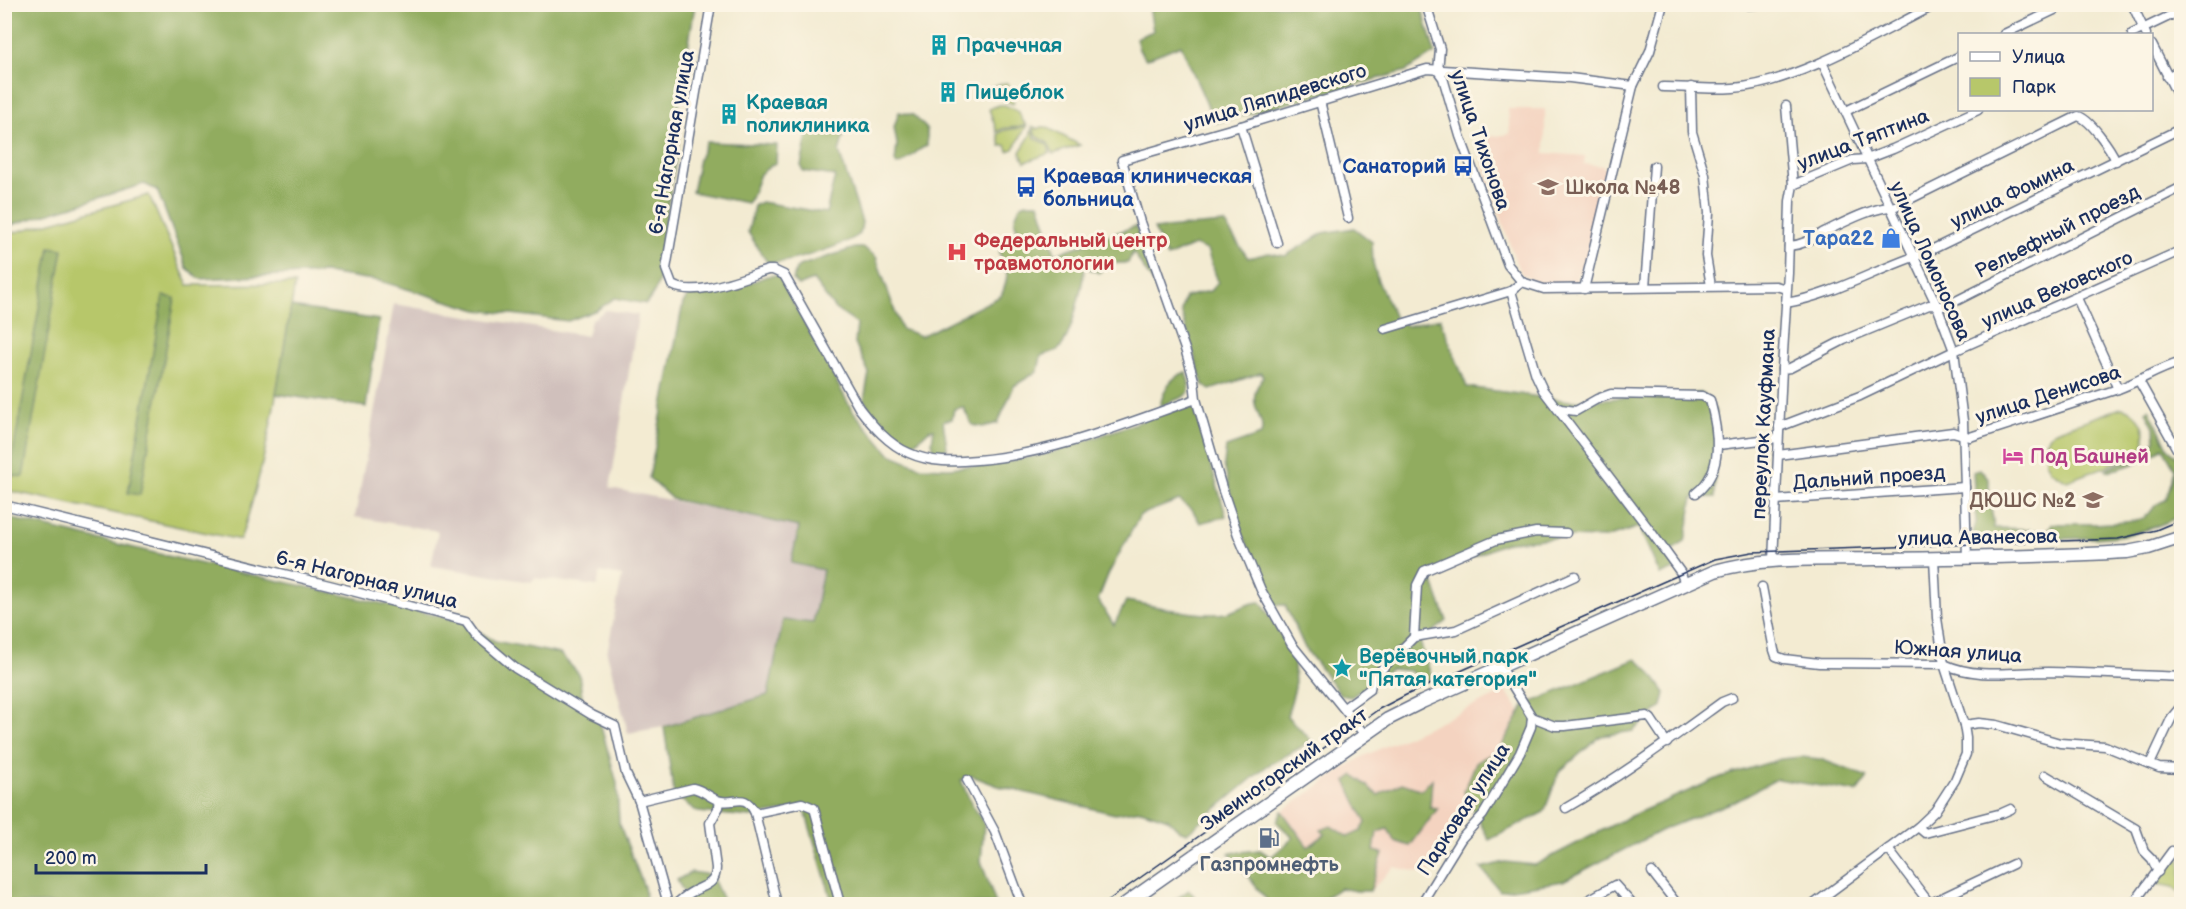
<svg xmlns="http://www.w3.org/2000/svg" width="2186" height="909" viewBox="0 0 2186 909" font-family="'Balsamiq Sans',sans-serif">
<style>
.built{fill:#f4d3c0}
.industrial{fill:#d0c0bc}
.green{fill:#b7c76a;stroke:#697b64;stroke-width:1.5}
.forest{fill:#91ac5e;stroke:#566e5e;stroke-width:1.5}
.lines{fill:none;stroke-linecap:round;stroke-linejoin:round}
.minor-casing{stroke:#677187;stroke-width:11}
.highway-casing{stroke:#677187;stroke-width:15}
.minor{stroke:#fff;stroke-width:8}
.highway{stroke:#fff;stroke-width:12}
.tram{stroke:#1b2f5e;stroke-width:1.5}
.labels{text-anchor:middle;stroke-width:6;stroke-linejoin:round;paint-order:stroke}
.culture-label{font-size:20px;font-weight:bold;fill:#0d838f;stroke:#fcf5e5;text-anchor:start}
.street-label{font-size:20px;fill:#1b2f5e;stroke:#fcf5e5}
.transit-label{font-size:20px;font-weight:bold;fill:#164399;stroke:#fcf5e5;text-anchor:end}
.education-label{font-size:20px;font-weight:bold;fill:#785e54;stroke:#fcf5e5;text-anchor:start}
.shop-label{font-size:20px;font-weight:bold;fill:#366cbe;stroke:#fcf5e5;text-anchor:end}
.health-label{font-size:20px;font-weight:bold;fill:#be3a42;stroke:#fcf5e5;text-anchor:start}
.hotel-label{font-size:20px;font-weight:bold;fill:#b23c85;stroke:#fcf5e5;text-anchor:start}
.service-label{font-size:20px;font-weight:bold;fill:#4e5e75;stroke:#fcf5e5}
</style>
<rect width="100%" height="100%" fill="#fcf5e5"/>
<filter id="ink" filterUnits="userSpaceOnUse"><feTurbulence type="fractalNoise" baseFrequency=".0167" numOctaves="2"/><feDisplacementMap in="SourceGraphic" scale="12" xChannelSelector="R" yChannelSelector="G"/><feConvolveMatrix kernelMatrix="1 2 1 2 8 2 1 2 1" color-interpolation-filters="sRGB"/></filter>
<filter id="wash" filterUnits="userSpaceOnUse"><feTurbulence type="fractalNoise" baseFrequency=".008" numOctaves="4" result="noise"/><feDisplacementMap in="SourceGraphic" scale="24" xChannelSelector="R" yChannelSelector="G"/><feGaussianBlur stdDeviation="1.35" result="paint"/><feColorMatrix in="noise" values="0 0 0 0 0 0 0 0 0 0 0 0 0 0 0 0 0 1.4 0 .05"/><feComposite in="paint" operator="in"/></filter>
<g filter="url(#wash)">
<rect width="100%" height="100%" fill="#f3ebd2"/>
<g class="built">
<path d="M1508,109H1545V153L1585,156L1584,164L1603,166V168L1609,169L1584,272L1577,273L1576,284H1546L1535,282L1522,274L1516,263L1475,139L1510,134Z"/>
<path d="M1506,691L1521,713L1499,750L1476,762L1464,792L1462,811L1428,874L1394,867L1370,891L1308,847L1282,811L1362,757Z"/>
</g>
<path class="industrial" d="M394,304L587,336L591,320L606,310L638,315L610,488L800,527L823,570L813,623L783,621L768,695L664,727L628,733L607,653L622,576L600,572L597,586L535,578L531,582L431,566L438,531L355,517Z"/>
<g class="green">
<path d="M1005,83H1008L1014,103L1012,104L985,89Z"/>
<path d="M999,105H1005L1019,112L1022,120L1026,124C1016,131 1006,124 997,132L989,109Z"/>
<path d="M1027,125L1014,149L1008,151L1006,145L1001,146L998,134C1007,126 1017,132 1027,125Z"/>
<path d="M1034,127L1038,129L1042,127H1046L1080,145L1053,154L1048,143L1035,135Z"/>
<path d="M1032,128L1035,138L1048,145L1050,153L1025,162L1020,152L1030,136Z"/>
<path d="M149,195L188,285L295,284C280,369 269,458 240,540L5,490V235Z"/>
<path d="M2121,408C2143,411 2152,438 2139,454L2067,481L2051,471L2046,462L2045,444L2049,437L2053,432Z"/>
<path d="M2174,856L2181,860V893L2173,887L2157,884Z"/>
</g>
<g class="forest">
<path d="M5,4L695,5L675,127L680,132L659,259C662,277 658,290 646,304L615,298L597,310L568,321L478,310L380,281L325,273L200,279L187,268L157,190L144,184L5,227Z"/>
<path d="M1421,5L1435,53L1406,71L1215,123L1181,45L1146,59L1139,50L1136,38L1153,31L1149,5Z"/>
<path d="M899,112L913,115L927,129V146C914,150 911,161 897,165L895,162L897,144L894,127Z"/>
<path d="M808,131H845L839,152L862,222L860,234C845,245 784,266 767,262L748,232L754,206L761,202L826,213L835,176L803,171L801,166Z"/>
<path d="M706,142L777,145L776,162L760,174L751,198L747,203L692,192L699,159Z"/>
<path d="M1027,203H1039L1055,254L1136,226L1157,289L1133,252L1128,263C1116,263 1107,262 1099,273L1085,267C1082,285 1072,337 1059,349C1055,352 1046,354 1041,356L1038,371L1014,386L998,423L983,427L972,425L963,407L954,409L952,419L943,421L947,448L940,453L934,451L932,441L934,429L929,430L916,442L902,443L879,424L864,400L869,373L855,343L857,324L835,309L813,280L798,286L793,280L796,269L799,266L855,248H864L876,257L901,329L921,336L1001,296C1009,278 1009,271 999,253L1002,248L1021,242L1020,232C1011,222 1015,216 1021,205Z"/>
<path d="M1224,223L1248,258L1269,253L1285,256L1323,233L1354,228L1372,242L1373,263L1378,281L1395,318L1407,326L1440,318L1467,387L1570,401L1703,393L1716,412L1715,497L1693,498L1685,542L1670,551L1679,567L1660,575L1639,527L1606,538L1564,537L1508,542L1430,574L1447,621L1420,642L1432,678L1421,683L1411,671L1391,669L1351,697L1341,695L1305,648L1285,605H1274L1238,524L1224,465L1226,447L1261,435C1267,414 1242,406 1263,377L1261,373L1210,390L1203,385L1181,311L1185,297L1210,291L1218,282L1207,250L1194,245L1167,257L1154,229Z"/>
<path d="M50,247L63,249L23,477L9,475Z"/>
<path d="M778,275L852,410L890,454L921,467L948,468L1002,463L1054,452L1193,403L1226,516L1200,523L1193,511L1179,500L1140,515L1108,575L1098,600L1114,625L1126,601C1154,605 1199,618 1226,613C1239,610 1247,602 1261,602L1294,657L1295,688L1287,716L1312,741L1267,766L1187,833L1179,830L1168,819L1141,810L1115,814L998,786L972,776L961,780L970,801L984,824L981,861L996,904H833L804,808L750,817L698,812L674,795L664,727L768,695L783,620L813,623L823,570L791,563L799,527L672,499L649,478L683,303L689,295L726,292L767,276Z"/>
<path d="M163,296L175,298L140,495L128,493Z"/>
<path d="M291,307L379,320L366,407L276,394Z"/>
<path d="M1186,372L1189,383V392L1183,397L1160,406C1164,389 1169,378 1186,372Z"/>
<path d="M2149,409L2169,449L2181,461V515C2138,539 2103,538 2056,539L2050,537L2046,532L2052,524C2070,523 2132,526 2145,517C2155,511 2150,505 2166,500L2175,469L2163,448C2146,459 2127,468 2107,471L2106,469L2139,456L2155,440L2154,427L2146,411Z"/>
<path d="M1980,469L1989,480V490L1994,528L2029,529L2026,535H2030L2035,530L2038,532V540L1974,543L1971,539L1976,523L1973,472Z"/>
<path d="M5,517L180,559L461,621L495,641L560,654L579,674L583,703L600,723L617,783L619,823L644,887L647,904H5Z"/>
<path d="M1636,659L1648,669L1665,693L1662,706L1633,731L1601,736L1559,772L1544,812L1489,840L1464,792L1476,762L1499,750L1525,705Z"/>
<path d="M1801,757L1820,759L1868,777L1857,792L1777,779L1733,802L1662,830L1563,881L1500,891L1481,868L1505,862L1535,865L1628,817L1721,777L1781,759Z"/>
<path d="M1354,775L1378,795L1402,783L1422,790L1432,779L1430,807L1438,808L1410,846L1394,841L1388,829L1377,832L1374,851L1383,853L1370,891H1356L1340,888L1315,904H1270L1229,853L1260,850L1271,857L1293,838L1277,822L1282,811L1308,847L1325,834L1321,830L1331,826L1348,837L1361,831L1366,823L1346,781Z"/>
<path d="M691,872L711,875L725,904H690L677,880Z"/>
<path d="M1189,890L1201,904H1169Z"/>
</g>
</g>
<g filter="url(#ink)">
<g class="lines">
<g class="minor-casing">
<g id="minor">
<path d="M711,4L666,269L672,285C696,298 742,278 768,270H773L784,275L859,408C873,426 888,444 909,453C931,463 954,462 977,460C1053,454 1124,424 1196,399"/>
<path d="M1426,4L1440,49L1438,71L1443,78L1460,136L1508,265L1522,282L1544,289L1776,286L1786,289"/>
<path d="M2132,4L2146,34"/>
<path d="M1748,5L1770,4"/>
<path d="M2004,34L2067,4"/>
<path d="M2132,34L2182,10"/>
<path d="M2152,45L2182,104"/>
<path d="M1822,62L1937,306L1954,351L1963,421L1967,558"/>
<path d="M2167,77L2182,69"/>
<path d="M1663,87C1686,87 1710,90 1733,88C1797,83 1879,33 1937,4"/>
<path d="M1691,87L1692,132L1705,175L1709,213L1706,256L1711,286"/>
<path d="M1320,101L1348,218"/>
<path d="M1846,111L1960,56"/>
<path d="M1241,126L1277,243"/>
<path d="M1793,185L1853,160L1867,159L1893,149L1978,110"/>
<path d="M1789,246C1803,245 1812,239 1824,232C1847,221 1870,208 1896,206L2078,116C2090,119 2111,149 2116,161"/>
<path d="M1645,287L1654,166"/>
<path d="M1584,289L1633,86L1650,51L1663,4"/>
<path d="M1511,291L1536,375L1543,390L1652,533L1681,573L1685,584"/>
<path d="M2077,298L2118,389"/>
<path d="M1786,303C1834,295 1878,268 1925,253L2182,128"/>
<path d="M1385,329L1511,291L1522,282"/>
<path d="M1782,369L1790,368L1844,340L1929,305L1943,306L1950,304L2182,187"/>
<path d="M2139,381L2182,458"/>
<path d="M1557,407L1561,409L1576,411L1597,399L1611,394L1702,396L1710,400C1718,430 1725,471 1696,493"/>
<path d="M1779,427L1860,396L1954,351L2182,250"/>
<path d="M1718,445L1778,438"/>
<path d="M1778,455L1953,432L1970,437L2118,389C2140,381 2159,368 2182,362"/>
<path d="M1775,500L1965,487"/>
<path d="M4,505L333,586L466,621L476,635L515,668L592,715L615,726L626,774L639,801L668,904"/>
<path d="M1773,561L1782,369L1788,273L1790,201L1793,185L1786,106"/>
<path d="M1762,587L1774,650L1776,656L1784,659L1819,663L1944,664C1976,679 2013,672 2048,672C2092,673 2137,675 2182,677"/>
<path d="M1414,637L1417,585L1424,571L1496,540L1536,532L1566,533"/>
<path d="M1344,708L1370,689L1372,679L1414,637L1456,630L1575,576"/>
<path d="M1532,717L1555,726H1565L1647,716L1651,719L1667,743"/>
<path d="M1964,725L1979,723L1997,725L2060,743L2105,746L2159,768L2182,769"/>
<path d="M1365,735L1292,645L1261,590L1238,535L1222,488L1196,399L1194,380L1186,352L1140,222L1122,160L1241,126L1427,69L1570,78L1633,86"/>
<path d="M2150,764L2172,717L2182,705"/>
<path d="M2045,775L2136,829L2144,851L2152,859L2158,872"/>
<path d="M967,780L995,832L1022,904"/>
<path d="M639,801L693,788C704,790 711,799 721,801C737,804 745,792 755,813L777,904"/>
<path d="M1566,808C1620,777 1671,739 1722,702L1732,698"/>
<path d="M755,813L802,803L814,808L840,904"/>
<path d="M1918,827L1925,833L2002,813L2011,809"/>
<path d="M1888,849L1930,904"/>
<path d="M1652,872L1677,904"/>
<path d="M676,904C681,900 686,895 692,892C704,885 716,885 716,868L710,823L719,807L720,801"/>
<path d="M1421,904L1461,839L1483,815L1520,753L1531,727L1532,717L1501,667"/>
<path d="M1581,904L1615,885L1632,904"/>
<path d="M1814,904L1918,827L1935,811L1955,780L1966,754V738L1964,725L1944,664L1937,618L1934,558"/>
<path d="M1929,904L2013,864"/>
<path d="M2133,904L2172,851"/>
</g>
</g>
<g class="highway-casing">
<path id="highway" d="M1125,904L1388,719L1422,702L1715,571C1767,556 1822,560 1875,559C1959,558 2043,557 2127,552L2148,548L2182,537"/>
</g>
<use href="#minor" class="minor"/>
<use href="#highway" class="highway"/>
<path class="tram" d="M1103,904L1379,709L1406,695L1715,559L1752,552L2118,539L2156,530L2182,519"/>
</g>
</g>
<defs>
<g id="building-bare" transform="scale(1.62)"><path d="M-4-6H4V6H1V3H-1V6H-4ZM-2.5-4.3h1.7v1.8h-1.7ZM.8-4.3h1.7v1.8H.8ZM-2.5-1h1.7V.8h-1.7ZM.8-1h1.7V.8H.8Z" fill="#0f9aa8" stroke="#fcf5e5" stroke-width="2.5" paint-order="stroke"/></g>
<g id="bus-bare" transform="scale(1.62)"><path d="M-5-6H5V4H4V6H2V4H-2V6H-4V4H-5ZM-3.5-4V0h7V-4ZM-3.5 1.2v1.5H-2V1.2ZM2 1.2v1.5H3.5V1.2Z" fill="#1a4fb4" stroke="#fcf5e5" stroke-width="2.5" paint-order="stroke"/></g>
<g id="school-bare" transform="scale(1.62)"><path d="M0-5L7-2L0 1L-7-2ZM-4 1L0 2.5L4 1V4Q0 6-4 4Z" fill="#8d6e63" stroke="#fcf5e5" stroke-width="2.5" paint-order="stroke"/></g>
<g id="shop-bare" transform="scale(1.62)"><path d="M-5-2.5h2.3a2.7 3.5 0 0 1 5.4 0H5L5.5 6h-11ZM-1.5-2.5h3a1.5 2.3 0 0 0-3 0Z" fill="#3f7fe0" stroke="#fcf5e5" stroke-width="2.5" paint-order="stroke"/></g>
<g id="hospital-bare" transform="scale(1.62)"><path d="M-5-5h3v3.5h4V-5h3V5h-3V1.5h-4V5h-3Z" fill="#e0444e" stroke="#fcf5e5" stroke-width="2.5" paint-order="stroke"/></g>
<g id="hotel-bare" transform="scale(1.62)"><path d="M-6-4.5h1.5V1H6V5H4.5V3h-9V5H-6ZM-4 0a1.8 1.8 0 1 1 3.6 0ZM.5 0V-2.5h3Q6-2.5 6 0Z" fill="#d1479c" stroke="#fcf5e5" stroke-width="2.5" paint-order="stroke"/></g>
<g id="sight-bare" transform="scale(1.62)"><path d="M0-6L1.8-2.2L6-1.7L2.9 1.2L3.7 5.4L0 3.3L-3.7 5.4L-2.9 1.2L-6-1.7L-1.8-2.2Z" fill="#0f9aa8" stroke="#fcf5e5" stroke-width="2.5" paint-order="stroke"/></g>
<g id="fuel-bare" transform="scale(1.62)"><path d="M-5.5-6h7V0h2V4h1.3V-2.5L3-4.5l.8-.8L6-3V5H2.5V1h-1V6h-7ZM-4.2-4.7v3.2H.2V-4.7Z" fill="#5c6f8a" stroke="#fcf5e5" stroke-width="2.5" paint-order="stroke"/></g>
</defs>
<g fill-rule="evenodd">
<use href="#building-bare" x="939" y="45"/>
<use href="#building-bare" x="948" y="92"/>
<use href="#building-bare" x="729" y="114"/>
<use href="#bus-bare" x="1463" y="166"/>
<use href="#bus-bare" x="1026" y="187"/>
<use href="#school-bare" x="1548" y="187"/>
<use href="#shop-bare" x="1891" y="238"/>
<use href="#hospital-bare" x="957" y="252"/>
<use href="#hotel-bare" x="2013" y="456"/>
<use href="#school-bare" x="2093" y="500"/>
<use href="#sight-bare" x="1342" y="668"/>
<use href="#fuel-bare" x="1269" y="838"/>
</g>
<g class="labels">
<g class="culture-label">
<text x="956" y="52">Прачечная</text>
<text x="965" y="99">Пищеблок</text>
<text x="746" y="109">Краевая<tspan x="746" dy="23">поликлиника</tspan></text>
<text x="1359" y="663">Верёвочный парк<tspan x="1359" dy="23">"Пятая категория"</tspan></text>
</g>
<g class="street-label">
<text transform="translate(1275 97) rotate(-17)" y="7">улица Ляпидевского</text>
<text transform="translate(1863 139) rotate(-21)" y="7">улица Тяптина</text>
<text transform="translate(1481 140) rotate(71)" y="7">улица Тихонова</text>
<text transform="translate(671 142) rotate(-80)" y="7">6-я Нагорная улица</text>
<text transform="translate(2012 193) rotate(-26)" y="7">улица Фомина</text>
<text transform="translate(2057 231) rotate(-27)" y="7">Рельефный проезд</text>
<text transform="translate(1931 261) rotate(66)" y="7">улица Ломоносова</text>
<text transform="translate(2057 289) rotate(-24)" y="7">улица Веховского</text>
<text transform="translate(2048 394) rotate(-18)" y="7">улица Денисова</text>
<text transform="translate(1763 424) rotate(-87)" y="7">переулок Кауфмана</text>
<text transform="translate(1869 477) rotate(-4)" y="7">Дальний проезд</text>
<text transform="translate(1978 537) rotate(-1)" y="7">улица Аванесова</text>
<text transform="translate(367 579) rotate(14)" y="7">6-я Нагорная улица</text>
<text transform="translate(1958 651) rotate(4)" y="7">Южная улица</text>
<text transform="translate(1284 769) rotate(-35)" y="7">Змеиногорский тракт</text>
<text transform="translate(1463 809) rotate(-57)" y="7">Парковая улица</text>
</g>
<g class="transit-label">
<text x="1446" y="173">Санаторий</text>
<text x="1043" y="183" text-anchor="start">Краевая клиническая<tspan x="1043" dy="23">больница</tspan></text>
</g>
<g class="education-label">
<text x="1565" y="194">Школа №48</text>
<text x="2076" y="507" text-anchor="end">ДЮШС №2</text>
</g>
<g class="shop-label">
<text x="1874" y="245">Тара22</text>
</g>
<g class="health-label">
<text x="974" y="247">Федеральный центр<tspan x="974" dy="23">травмотологии</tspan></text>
</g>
<g class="hotel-label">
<text x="2030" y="463">Под Башней</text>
</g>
<g class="service-label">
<text x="1269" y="871">Газпромнефть</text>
</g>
</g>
<rect width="2186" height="909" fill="none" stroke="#fcf5e5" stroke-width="24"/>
<rect x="1958" y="33" width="195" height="78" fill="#fcf5e5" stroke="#a2a6af" stroke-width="1.5"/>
<rect x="1970" y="52" width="30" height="9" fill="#ffffff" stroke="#a2a6af" stroke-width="1.5"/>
<text x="2012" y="63" font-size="18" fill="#1b2f5e">Улица</text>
<rect x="1970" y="78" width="30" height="18" fill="#b7c76a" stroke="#a2a6af" stroke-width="1.5"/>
<text x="2012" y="93" font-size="18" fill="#1b2f5e">Парк</text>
<path d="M36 864v9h170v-9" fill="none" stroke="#1b2f5e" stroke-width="3"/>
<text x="45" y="864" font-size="18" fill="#1b2f5e" stroke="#fcf5e5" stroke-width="4.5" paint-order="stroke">200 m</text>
</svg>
